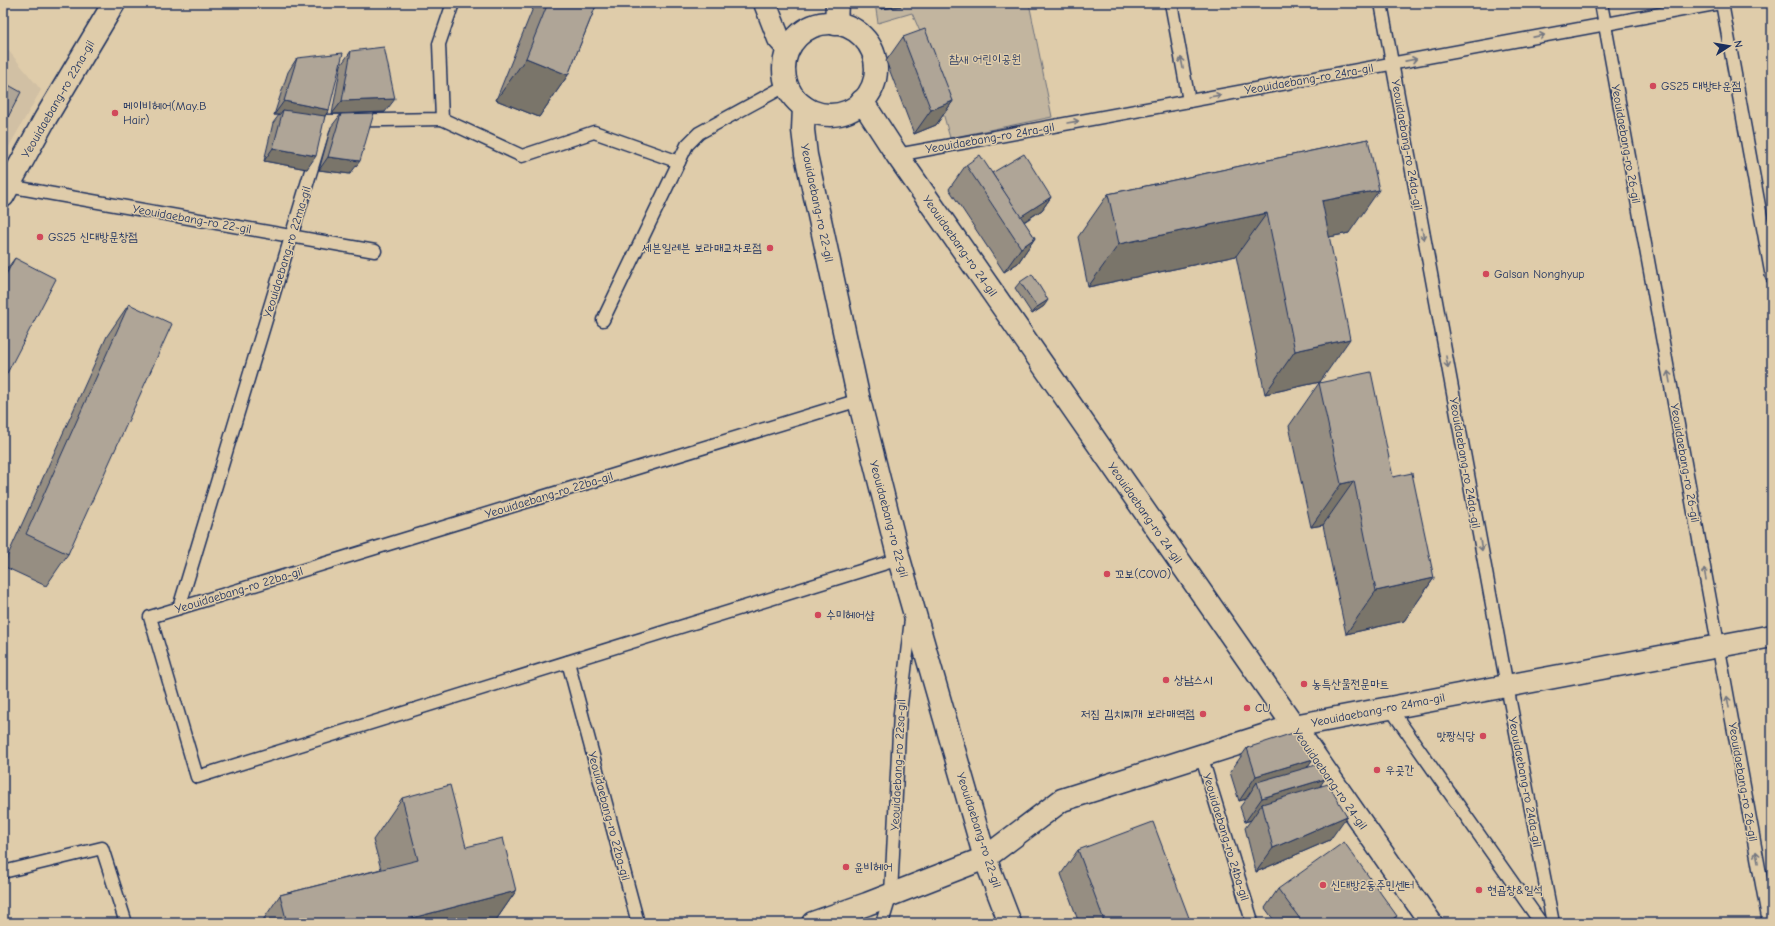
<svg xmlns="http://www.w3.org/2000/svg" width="1775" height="926" viewBox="0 0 1775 926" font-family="'Comic Neue','Poor Story',sans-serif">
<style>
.built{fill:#d1c0a4}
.green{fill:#c2b59f;stroke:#6e727e}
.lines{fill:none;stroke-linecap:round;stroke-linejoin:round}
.lane-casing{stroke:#1b2f5e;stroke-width:15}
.street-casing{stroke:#1b2f5e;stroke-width:25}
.secondary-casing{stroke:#1b2f5e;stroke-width:25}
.lane{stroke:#dfccaa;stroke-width:12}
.street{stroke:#dfccaa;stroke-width:22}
.secondary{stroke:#dfccaa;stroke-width:22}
.wall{fill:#968e82;stroke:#1b2f5e}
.shaded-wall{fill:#7a746a;stroke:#1b2f5e}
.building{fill:#afa597;stroke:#1b2f5e}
.oneway{stroke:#737680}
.poi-dot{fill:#d1495b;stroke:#dfccaa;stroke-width:1.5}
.labels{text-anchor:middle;stroke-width:3;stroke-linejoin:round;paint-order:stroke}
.park-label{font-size:12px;fill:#2c3c64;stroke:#dfccaa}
.street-label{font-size:12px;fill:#1b2f5e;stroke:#dfccaa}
.poi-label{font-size:12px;fill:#1b2f5e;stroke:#dfccaa;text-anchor:start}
</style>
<rect width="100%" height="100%" fill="#dfccaa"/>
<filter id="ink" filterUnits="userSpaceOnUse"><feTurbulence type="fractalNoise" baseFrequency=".025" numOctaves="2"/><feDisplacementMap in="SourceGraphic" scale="8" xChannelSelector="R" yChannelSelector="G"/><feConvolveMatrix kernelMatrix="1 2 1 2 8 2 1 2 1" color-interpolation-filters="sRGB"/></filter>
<g filter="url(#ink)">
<path class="built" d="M3,44L41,90L3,157Z"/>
<path class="green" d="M875,3H1029L1052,117L950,138L921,34L912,13L878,23Z"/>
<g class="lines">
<g class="lane-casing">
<g id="lane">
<path d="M1171,3L1189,101"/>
<path d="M1381,3L1507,686L1553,923"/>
<path d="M1601,3L1769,923"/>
<path d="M1722,3L1772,277"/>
<path d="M442,119L522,156L594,132L679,162"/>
<path d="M897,155L1720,3"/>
<path d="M8,186L375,251"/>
<path d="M603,320L687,145L699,133L787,85"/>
<path d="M859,400L150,617L197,777L899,559"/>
<path d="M179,608L326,121L442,119L439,44L453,3"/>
<path d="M568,662L638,923"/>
<path d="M1390,708L1541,923"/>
<path d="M1201,755L1251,918"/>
<path d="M3,872L102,848L126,923"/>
<path d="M882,923L891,894L900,713L911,619"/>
</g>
</g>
<g class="street-casing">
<g id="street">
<path d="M3,196L45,119L114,3"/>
<path d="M813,923L867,904L985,858L1062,800L1294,726L1772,636"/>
</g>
</g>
<g class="secondary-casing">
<g id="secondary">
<path d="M765,3L779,39L788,49"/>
<circle cx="830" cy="69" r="46"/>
<path d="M836,24L837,3"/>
<path d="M862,101L897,155L1431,923"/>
<path d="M804,107L803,130L806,155L859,400L899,559L985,858L1010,923"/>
</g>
</g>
<use href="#lane" class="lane"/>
<use href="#street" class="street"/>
<use href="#secondary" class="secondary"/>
</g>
<g class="wall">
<path d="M535,3H597L568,75L539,117L496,100Z"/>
<path d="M880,3H903L901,6L881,9Z"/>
<path d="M903,37L953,101L936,125L914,134L886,61Z"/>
<path d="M351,51L385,112L332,114L341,65Z"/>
<path d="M297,58L329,110L325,116L307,169L264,161L273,123L279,115H274L288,72Z"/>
<path d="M341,114L350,174L319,170L331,127Z"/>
<path d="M1368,139L1349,233L1329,237L1320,382L1265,394L1236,256L1088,287L1078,237L1108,194Z"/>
<path d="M966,165L992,173L1051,197L1042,210L1024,222L1035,238L1018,263L1004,272L949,189Z"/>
<path d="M15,258L3,381V274Z"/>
<path d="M1020,282L1044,306L1032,314L1015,288Z"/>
<path d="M129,304L68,554L46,586L3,566L107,336Z"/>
<path d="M1319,383L1393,477L1434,578L1404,621L1346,634L1323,525L1311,527L1289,426Z"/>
<path d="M1247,748L1313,759L1306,768L1320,786L1330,840L1256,872L1245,828L1251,820L1245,822L1240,807L1246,799L1239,801L1230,772Z"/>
<path d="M402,798L466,847L516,891L494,923H261L280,895L381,869L373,840Z"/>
<path d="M1078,850L1191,923H1079L1061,874Z"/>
<path d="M1278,889L1392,923H1276L1265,908Z"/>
</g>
<g class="shaded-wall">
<path d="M885,3H903L901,6L881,9Z"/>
<path d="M526,58L568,75L539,117L496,100Z"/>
<path d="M395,99L385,112L332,114L342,101Z"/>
<path d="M284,101L329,110L320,123L283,110L279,115H274Z"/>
<path d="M953,101L936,125L914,134L931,110Z"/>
<path d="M273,148L316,156L307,169L264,161Z"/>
<path d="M328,157L360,161L350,174L319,170Z"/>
<path d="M1379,190L1349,233L1291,245L1322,201Z"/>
<path d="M1051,197L1042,210L1009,231L1018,218Z"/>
<path d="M1267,213L1236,256L1088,287L1119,244Z"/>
<path d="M1035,238L1018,263L1004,272L1021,248Z"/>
<path d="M1048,300L1044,306L1032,314L1037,307Z"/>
<path d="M1350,339L1320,382L1265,394L1295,351Z"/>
<path d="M1354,481L1323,525L1311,527L1341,484Z"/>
<path d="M1434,578L1404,621L1346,634L1376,591Z"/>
<path d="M1313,759L1296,783L1257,782L1246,799L1239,801L1256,776Z"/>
<path d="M1325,779L1308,803L1262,804L1251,820L1245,822L1262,798Z"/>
<path d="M1347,816L1330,840L1256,872L1273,848Z"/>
<path d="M516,891L494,923H393Z"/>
<path d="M1397,916L1392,923H1387Z"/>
</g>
<g class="building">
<path d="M548,3H597L568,75L526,58Z"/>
<path d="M925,29L953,101L931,110L903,37Z"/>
<path d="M384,47L395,99L342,101L351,51Z"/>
<path d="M343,53L329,110L284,101L297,58Z"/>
<path d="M3,82L21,92L3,127Z"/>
<path d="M283,110L325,116L316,156L273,148Z"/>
<path d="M374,113L360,161L328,157L341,114Z"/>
<path d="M1368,139L1379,190L1322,201L1350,339L1295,351L1267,213L1119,244L1108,194Z"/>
<path d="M1024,154L1051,197L1020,217L992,173Z"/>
<path d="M980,155L1035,238L1021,248L966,165Z"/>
<path d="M15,258L56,279L3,381V280Z"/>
<path d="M1032,274L1048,300L1037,307L1020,282Z"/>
<path d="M129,304L172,324L68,554L26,534Z"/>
<path d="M1371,372L1393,477L1412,473L1434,578L1376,591L1354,481L1341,484L1319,383Z"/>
<path d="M1296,732L1313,759L1256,776L1247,748Z"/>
<path d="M1316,765L1325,779L1262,798L1257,782Z"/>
<path d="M1328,784L1347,816L1273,848L1262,804Z"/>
<path d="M450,785L466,847L503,838L516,891L393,923H287L280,895L418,860L402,798Z"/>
<path d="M1153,822L1191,923H1105L1078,850Z"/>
<path d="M1344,842L1397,916L1387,923H1303L1278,889Z"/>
</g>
<defs><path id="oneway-shaft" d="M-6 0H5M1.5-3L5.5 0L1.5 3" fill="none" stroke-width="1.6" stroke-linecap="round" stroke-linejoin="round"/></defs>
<g class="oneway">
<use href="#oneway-shaft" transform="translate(1539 36) rotate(-11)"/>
<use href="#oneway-shaft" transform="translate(1411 60) rotate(-11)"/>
<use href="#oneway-shaft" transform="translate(1182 63) rotate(-101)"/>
<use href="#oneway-shaft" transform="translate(1215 96) rotate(-10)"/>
<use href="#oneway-shaft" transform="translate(1073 122) rotate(-10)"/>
<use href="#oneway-shaft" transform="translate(1423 234) rotate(80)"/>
<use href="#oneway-shaft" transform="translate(1447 362) rotate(80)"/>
<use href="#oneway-shaft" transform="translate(1669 377) rotate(-100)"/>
<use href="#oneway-shaft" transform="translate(1481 545) rotate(80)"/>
<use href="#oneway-shaft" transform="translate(1705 574) rotate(-100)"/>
<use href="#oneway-shaft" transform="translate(1728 702) rotate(-100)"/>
<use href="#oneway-shaft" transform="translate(1757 857) rotate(-100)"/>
</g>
</g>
<g class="poi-dot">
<circle cx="1653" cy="86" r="4"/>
<circle cx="115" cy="113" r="4"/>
<circle cx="40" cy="237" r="4"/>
<circle cx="770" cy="248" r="4"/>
<circle cx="1486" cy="274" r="4"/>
<circle cx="1107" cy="574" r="4"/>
<circle cx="818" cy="615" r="4"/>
<circle cx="1166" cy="680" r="4"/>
<circle cx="1304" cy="684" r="4"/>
<circle cx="1247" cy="708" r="4"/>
<circle cx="1203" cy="714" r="4"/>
<circle cx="1483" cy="736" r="4"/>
<circle cx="1377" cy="770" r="4"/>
<circle cx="846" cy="867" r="4"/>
<circle cx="1323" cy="885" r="4"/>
<circle cx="1479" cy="890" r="4"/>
</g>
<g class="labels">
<g class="park-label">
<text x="985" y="63">참새 어린이공원</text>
</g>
<g class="street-label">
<text transform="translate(1309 79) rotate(-10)" y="4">Yeouidaebang-ro 24ra-gil</text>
<text transform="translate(58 99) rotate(-60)" y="4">Yeouidaebang-ro 22na-gil</text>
<text transform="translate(990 138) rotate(-10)" y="4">Yeouidaebang-ro 24ra-gil</text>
<text transform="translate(1626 144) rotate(80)" y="4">Yeouidaebang-ro 26-gil</text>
<text transform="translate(1407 145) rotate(80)" y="4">Yeouidaebang-ro 24da-gil</text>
<text transform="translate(817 203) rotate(78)" y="4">Yeouidaebang-ro 22-gil</text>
<text transform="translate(192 219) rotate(10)" y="4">Yeouidaebang-ro 22-gil</text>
<text transform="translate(960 246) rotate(55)" y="4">Yeouidaebang-ro 24-gil</text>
<text transform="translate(287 252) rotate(-73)" y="4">Yeouidaebang-ro 22ma-gil</text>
<text transform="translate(1465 463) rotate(80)" y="4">Yeouidaebang-ro 24da-gil</text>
<text transform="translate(1685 463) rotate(80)" y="4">Yeouidaebang-ro 26-gil</text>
<text transform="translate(549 495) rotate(-17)" y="4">Yeouidaebang-ro 22ba-gil</text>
<text transform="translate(1145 513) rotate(55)" y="4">Yeouidaebang-ro 24-gil</text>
<text transform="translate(889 519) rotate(75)" y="4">Yeouidaebang-ro 22-gil</text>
<text transform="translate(239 590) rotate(-17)" y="4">Yeouidaebang-ro 22ba-gil</text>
<text transform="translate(1378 710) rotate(-11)" y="4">Yeouidaebang-ro 24ma-gil</text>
<text transform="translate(898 765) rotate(-87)" y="4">Yeouidaebang-ro 22sa-gil</text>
<text transform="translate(1330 779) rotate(55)" y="4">Yeouidaebang-ro 24-gil</text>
<text transform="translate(1525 782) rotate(79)" y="4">Yeouidaebang-ro 24da-gil</text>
<text transform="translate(1743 782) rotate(80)" y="4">Yeouidaebang-ro 26-gil</text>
<text transform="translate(609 816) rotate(75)" y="4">Yeouidaebang-ro 22ba-gil</text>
<text transform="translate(979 830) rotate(72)" y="4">Yeouidaebang-ro 22-gil</text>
<text transform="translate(1226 837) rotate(73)" y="4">Yeouidaebang-ro 24ba-gil</text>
</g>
<g class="poi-label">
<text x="1661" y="90">GS25 대방타운점</text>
<text x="123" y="110">메이비헤어(May.B<tspan x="123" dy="14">Hair)</tspan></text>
<text x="48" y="241">GS25 신대방문창점</text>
<text x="762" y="252" text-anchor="end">세븐일레븐 보라매교차로점</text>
<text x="1494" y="278">Galsan Nonghyup</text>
<text x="1115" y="578">꼬보(COVO)</text>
<text x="826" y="619">수미헤어샵</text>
<text x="1174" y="684">상남스시</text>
<text x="1312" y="688">농특산물전문마트</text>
<text x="1255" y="712">CU</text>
<text x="1195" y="718" text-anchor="end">저집 김치찌개 보라매역점</text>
<text x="1475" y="740" text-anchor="end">맛짱식당</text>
<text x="1385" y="774">우곳간</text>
<text x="854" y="871">윤비헤어</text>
<text x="1331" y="889">신대방2동주민센터</text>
<text x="1487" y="894">현곱창&amp;일석</text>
</g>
</g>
<rect width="1775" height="926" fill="none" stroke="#dfccaa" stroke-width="16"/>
<rect x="8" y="8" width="1759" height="910" fill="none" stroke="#1b2f5e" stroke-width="1.5" filter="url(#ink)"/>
<g transform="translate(1729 46) rotate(78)" stroke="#dfccaa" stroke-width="3" paint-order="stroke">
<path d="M0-3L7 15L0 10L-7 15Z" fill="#1b2f5e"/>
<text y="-6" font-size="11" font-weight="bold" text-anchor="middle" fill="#1b2f5e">N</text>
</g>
</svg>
